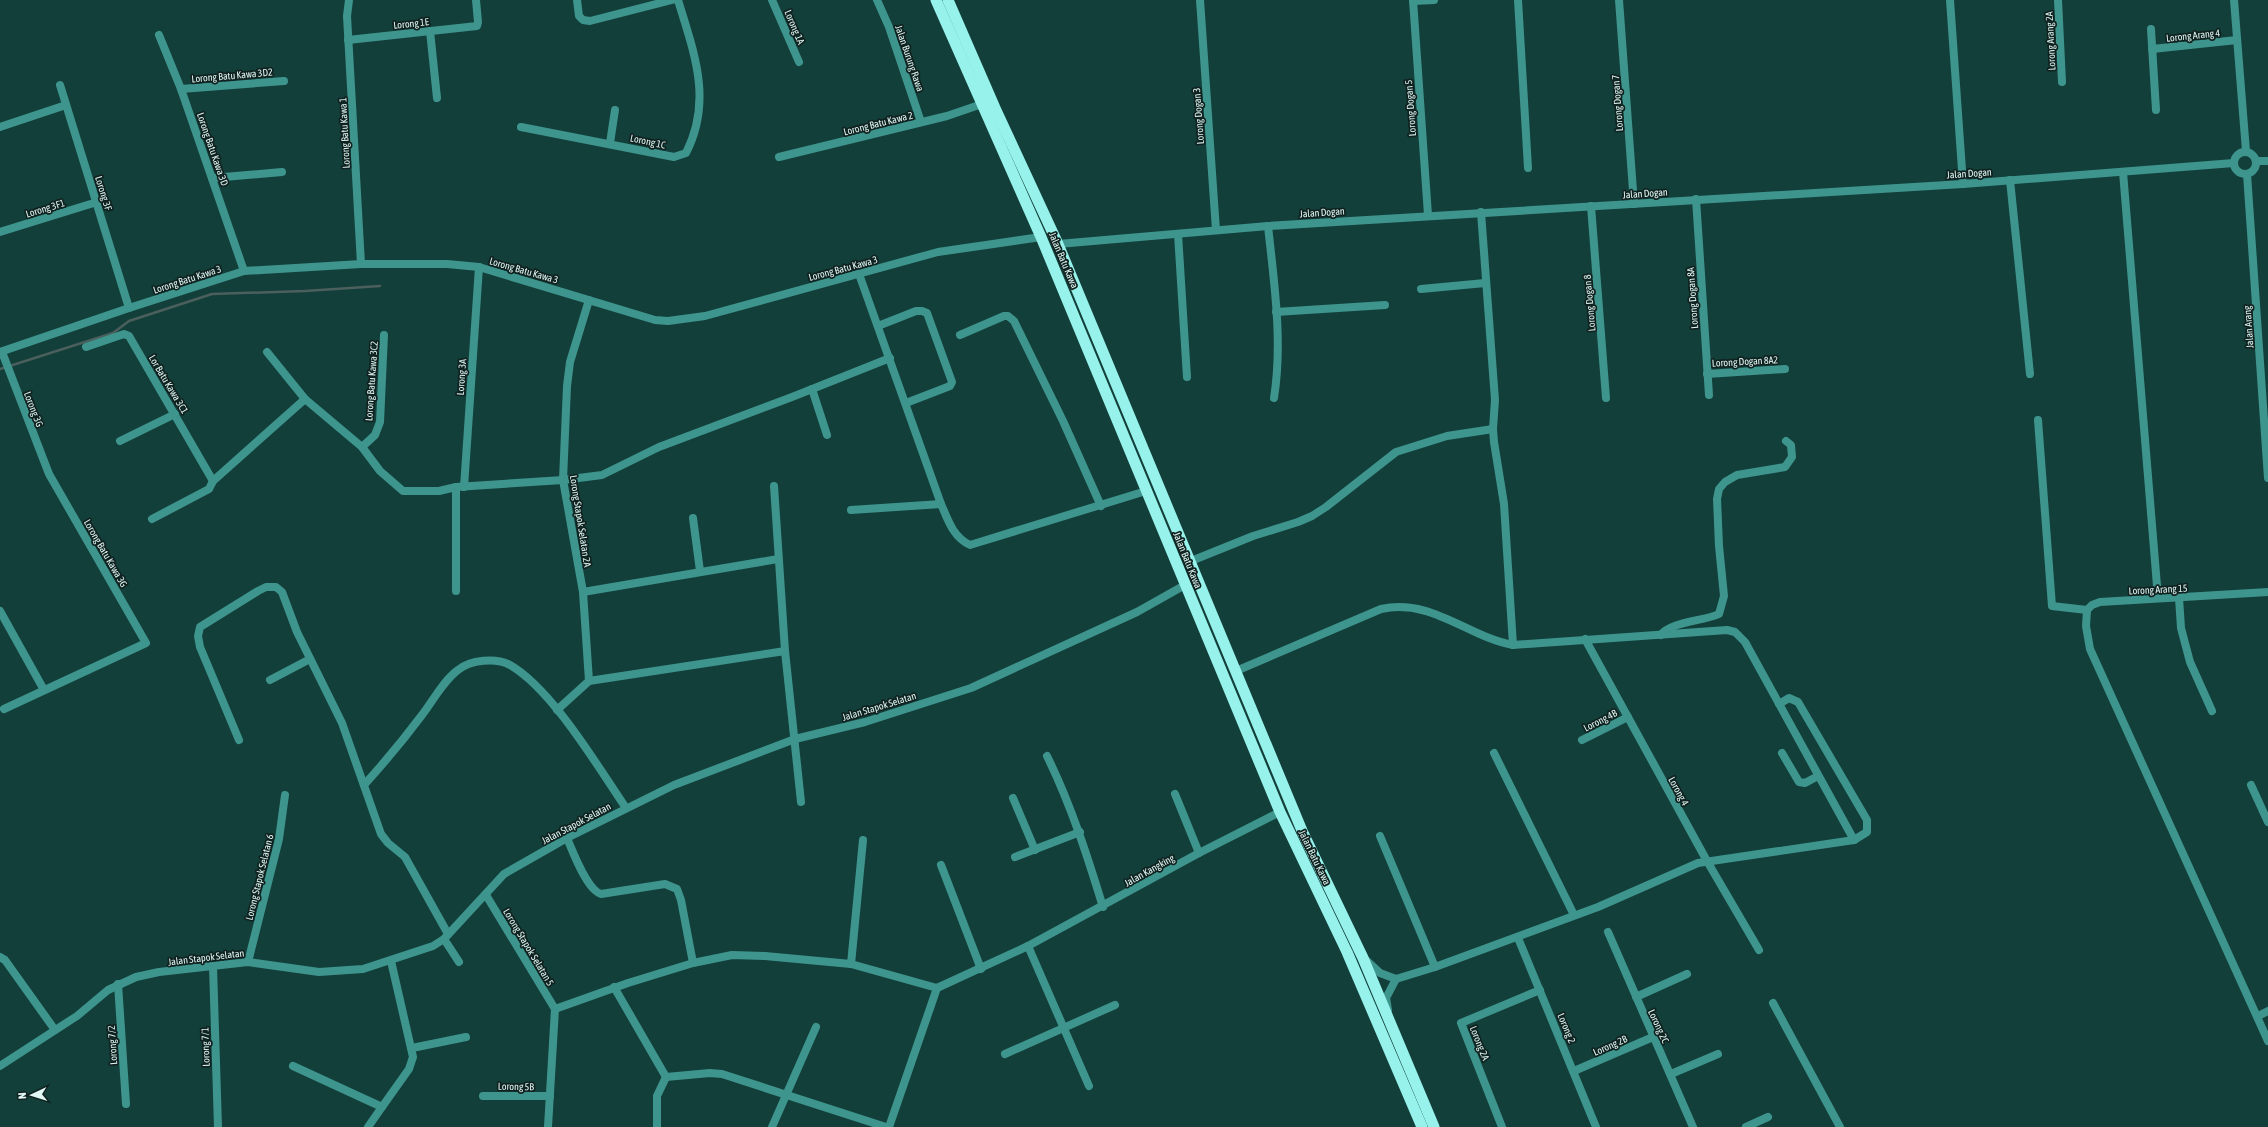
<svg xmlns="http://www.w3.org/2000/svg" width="2268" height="1127" viewBox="0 0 2268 1127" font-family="'Asap Condensed',sans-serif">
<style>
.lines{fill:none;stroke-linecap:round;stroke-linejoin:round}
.stream{stroke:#4b5f5d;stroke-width:2.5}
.minor{stroke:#3e958d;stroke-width:8}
.trunk{stroke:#96f2ea;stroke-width:11}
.labels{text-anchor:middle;stroke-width:3.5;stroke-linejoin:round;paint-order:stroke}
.street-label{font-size:10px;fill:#e0f7f4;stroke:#102220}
</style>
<rect width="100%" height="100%" fill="#133f3b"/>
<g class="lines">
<path class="stream" d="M0,369L113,333L129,321L212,294L305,291L380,286"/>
<g class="minor">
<path d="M349,0L347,16L361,264"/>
<path d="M577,0L579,16L583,20L590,21L672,0"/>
<path d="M772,0L799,62"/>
<path d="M877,0L889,27L921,122"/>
<path d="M1200,0L1216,230"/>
<path d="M1413,0L1428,215"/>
<path d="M1518,0L1528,168"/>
<path d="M1619,0L1634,204"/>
<path d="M1950,0L1963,184"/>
<path d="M2058,0L2062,82"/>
<path d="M2234,0L2246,151"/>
<path d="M1413,1L1434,0"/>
<path d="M2151,29L2156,110"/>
<path d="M430,31L437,98"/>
<path d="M159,35L181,89L244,271"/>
<path d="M348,40L477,26L478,22L476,0"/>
<path d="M2152,49L2237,40"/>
<path d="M60,85L129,308"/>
<path d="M181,89L284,81"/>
<path d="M0,127L66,105"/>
<path d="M521,127L674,157L686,153C713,100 694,53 678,0"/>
<path d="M610,143L615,110"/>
<circle cx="2245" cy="163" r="11"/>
<path d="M779,157L947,116L982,104"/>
<path d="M2256,161H2268"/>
<path d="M2123,172L2158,598"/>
<path d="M2247,174L2268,478"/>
<path d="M212,178L282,172"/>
<path d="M2010,180L2030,374"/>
<path d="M1696,199L1709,395"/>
<path d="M1591,206L1606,398"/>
<path d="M1268,226C1274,282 1283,341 1274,398"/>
<path d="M0,232L97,202"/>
<path d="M1178,234L1187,377"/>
<path d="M1058,244L1268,226L1963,184L2234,163"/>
<path d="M859,274L941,504C948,520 953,537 970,545L1146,491"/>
<path d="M1421,289L1485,283"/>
<path d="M1276,312L1385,305"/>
<path d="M878,326L916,311H922L927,313L952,382L950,386L906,403"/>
<path d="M960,335L1004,316H1008L1014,321L1063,421L1101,506"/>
<path d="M86,347L124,334L129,336L213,481"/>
<path d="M0,352L129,308L244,271L361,264H447L479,267L655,320L668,321L705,316L938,252L1041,237"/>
<path d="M2,352L49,474L146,643L4,709"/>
<path d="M267,352L305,399L362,447L380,471L403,491H439L456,487L563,480L602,475L659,447L792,397L890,358"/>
<path d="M1707,374L1785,369"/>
<path d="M812,389L827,435"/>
<path d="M2038,420L2052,606L2087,610"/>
<path d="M120,441L175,414"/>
<path d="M362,447L375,435L380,422L384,335"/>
<path d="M774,486L785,651L801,802"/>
<path d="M464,487L479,267"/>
<path d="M851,510L941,504"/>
<path d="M693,518L700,571"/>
<path d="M152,519L209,489L213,481L305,399"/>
<path d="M1191,561L1253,536L1298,522L1312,516L1326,507L1396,452L1447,436L1493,429L1495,400L1481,212"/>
<path d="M456,591V487"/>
<path d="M583,592L778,559"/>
<path d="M2179,598L2181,628L2190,662L2212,711"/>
<path d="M2087,610L2086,626L2090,649L2268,1041"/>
<path d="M2087,610L2092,605L2100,602L2268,592"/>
<path d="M0,611L44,690"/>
<path d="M1661,635C1669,622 1704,621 1719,614L1724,596L1719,546L1717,499L1719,489L1725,482L1737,475L1785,467L1792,457L1791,445L1786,441"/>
<path d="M1585,639L1707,861L1759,950"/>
<path d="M1236,671L1381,609C1432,598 1466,636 1513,645"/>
<path d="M270,680L310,659"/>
<path d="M589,681L785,651"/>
<path d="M1779,704L1789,698L1798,702L1867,820V832L1854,840"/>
<path d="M557,710L589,681L583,592L563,480L567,386L570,362L589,300"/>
<path d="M239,740L200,647L198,636L200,627L258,591L266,587H276L282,592L297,632L342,723L381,834L388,843L405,857L448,934"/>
<path d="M1582,740L1628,717"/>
<path d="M1494,753L1574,915"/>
<path d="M1782,753L1799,782L1805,783L1818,776"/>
<path d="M1047,756C1071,805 1087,855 1103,907"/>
<path d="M364,785C384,763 404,739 422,715C433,701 443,681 458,670C470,660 496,657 510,665C552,689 598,767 626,808"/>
<path d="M2251,785L2268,822"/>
<path d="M1175,794L1199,853"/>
<path d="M1013,798L1035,850"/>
<path d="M1380,836L1435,967"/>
<path d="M567,838C573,852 587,890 601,894L665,884L677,889L681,900L693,963"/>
<path d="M1015,857L1080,832"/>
<path d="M941,865L981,969"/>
<path d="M486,895L555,1009"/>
<path d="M1608,932L1693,1127"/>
<path d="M1518,938L1596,1127"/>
<path d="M444,939L459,962"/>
<path d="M1028,946L1089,1086"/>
<path d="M0,957L5,960L55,1030"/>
<path d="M1367,961L1380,973L1396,979L1435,967L1598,907L1698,863L1854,840L1745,642L1735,632L1727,630L1513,645L1504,504L1494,442L1493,429"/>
<path d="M248,962L279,839L285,795"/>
<path d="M851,964L863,840"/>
<path d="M213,966L218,1127"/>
<path d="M118,984L126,1104"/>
<path d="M614,987L666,1077"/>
<path d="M1636,997L1687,974"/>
<path d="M1773,1003L1840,1127"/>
<path d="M555,1009L628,983L693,963L732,955L765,956L851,964L937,988L1028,946L1199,853L1280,812"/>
<path d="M1388,1010L1386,998L1396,979"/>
<path d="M2258,1016L2268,1011"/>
<path d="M412,1048L466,1037"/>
<path d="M1005,1054L1115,1005"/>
<path d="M0,1066L77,1016L108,990L136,977L159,972L248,962L319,972L363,969L433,946L444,939L504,874L567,838L674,785L795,739L865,722L971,688L1137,612L1185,585"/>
<path d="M293,1066L382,1107L409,1069L413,1057L391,961"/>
<path d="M1574,1071L1653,1037"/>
<path d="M1671,1074L1718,1054"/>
<path d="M666,1077L710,1073L722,1074L886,1127"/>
<path d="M483,1096H550"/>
<path d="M368,1127L382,1107"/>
<path d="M548,1127L555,1009"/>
<path d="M657,1127V1096L666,1077"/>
<path d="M772,1127L816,1027"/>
<path d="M889,1127L937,988"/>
<path d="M1502,1127L1461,1023L1540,990"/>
<path d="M1746,1127L1768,1117"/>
</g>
<g class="trunk">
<path d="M936,0L1041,237L1280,812L1347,952L1422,1127"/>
<path d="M948,0L995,108L1058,244L1303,833L1363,958L1434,1127"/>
</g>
</g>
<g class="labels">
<g class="street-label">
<text transform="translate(411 23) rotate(-6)" y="4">Lorong 1E</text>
<text transform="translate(795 27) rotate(67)" y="4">Lorong 1A</text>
<text transform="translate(2193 35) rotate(-6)" y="4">Lorong Arang 4</text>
<text transform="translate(2050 41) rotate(-93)" y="4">Lorong Arang 2A</text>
<text transform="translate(910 58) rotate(71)" y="4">Jalan Burung Rawa</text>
<text transform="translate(232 75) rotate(-5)" y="4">Lorong Batu Kawa 3D2</text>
<text transform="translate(1617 103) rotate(-94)" y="4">Lorong Dogan 7</text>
<text transform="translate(1410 108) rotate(-94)" y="4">Lorong Dogan 5</text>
<text transform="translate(1198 116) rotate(-94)" y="4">Lorong Dogan 3</text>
<text transform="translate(878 123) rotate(-14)" y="4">Lorong Batu Kawa 2</text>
<text transform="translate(344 133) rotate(-93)" y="4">Lorong Batu Kawa 1</text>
<text transform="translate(648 141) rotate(12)" y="4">Lorong 1C</text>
<text transform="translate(213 149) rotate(71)" y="4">Lorong Batu Kawa 3D</text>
<text transform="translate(1969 173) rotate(-4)" y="4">Jalan Dogan</text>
<text transform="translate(104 193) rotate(73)" y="4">Lorong 3F</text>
<text transform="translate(1645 193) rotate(-4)" y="4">Jalan Dogan</text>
<text transform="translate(45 208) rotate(-17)" y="4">Lorong 3F1</text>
<text transform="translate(1322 212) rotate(-4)" y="4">Jalan Dogan</text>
<text transform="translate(1064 260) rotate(67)" y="4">Jalan Batu Kawa</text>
<text transform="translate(843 268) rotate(-15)" y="4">Lorong Batu Kawa 3</text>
<text transform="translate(524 270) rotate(16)" y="4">Lorong Batu Kawa 3</text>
<text transform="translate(187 279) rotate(-18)" y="4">Lorong Batu Kawa 3</text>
<text transform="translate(1692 298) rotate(-94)" y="4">Lorong Dogan 8A</text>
<text transform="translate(1589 303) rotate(-95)" y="4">Lorong Dogan 8</text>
<text transform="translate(2248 327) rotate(-94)" y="4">Jalan Arang</text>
<text transform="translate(1745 361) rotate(-3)" y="4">Lorong Dogan 8A2</text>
<text transform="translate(461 377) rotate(-86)" y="4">Lorong 3A</text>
<text transform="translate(371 381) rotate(-86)" y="4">Lorong Batu Kawa 3C2</text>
<text transform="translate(169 384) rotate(59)" y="4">Lor Batu Kawa 3C1</text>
<text transform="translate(34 409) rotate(69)" y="4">Lorong 3G</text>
<text transform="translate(581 521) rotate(81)" y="4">Lorong Stapok Selatan 2A</text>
<text transform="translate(106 553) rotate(60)" y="4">Lorong Batu Kawa 3G</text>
<text transform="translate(1188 560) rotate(68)" y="4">Jalan Batu Kawa</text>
<text transform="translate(2158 589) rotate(-3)" y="4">Lorong Arang 15</text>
<text transform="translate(879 706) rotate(-17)" y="4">Jalan Stapok Selatan</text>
<text transform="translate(1600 720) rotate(-27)" y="4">Lorong 4B</text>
<text transform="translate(1679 791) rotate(61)" y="4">Lorong 4</text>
<text transform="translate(576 823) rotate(-28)" y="4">Jalan Stapok Selatan</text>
<text transform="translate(1315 857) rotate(64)" y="4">Jalan Batu Kawa</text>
<text transform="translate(1149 870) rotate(-29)" y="4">Jalan Kangking</text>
<text transform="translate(259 877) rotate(-76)" y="4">Lorong Stapok Selatan 6</text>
<text transform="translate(529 947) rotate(59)" y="4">Lorong Stapok Selatan 5</text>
<text transform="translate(206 957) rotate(-7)" y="4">Jalan Stapok Selatan</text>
<text transform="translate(1659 1026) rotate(65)" y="4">Lorong 2C</text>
<text transform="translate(1567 1028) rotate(67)" y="4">Lorong 2</text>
<text transform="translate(1480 1043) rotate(68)" y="4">Lorong 2A</text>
<text transform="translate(112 1045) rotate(-94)" y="4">Lorong 7/2</text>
<text transform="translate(1610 1045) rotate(-24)" y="4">Lorong 2B</text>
<text transform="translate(205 1047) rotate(-92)" y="4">Lorong 7/1</text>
<text transform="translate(516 1086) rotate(1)" y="4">Lorong 5B</text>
</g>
</g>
<g transform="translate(32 1095) rotate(266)" stroke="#102220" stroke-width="3" paint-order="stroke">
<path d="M0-3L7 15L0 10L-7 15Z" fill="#e0f7f4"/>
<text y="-6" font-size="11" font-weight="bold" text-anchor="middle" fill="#e0f7f4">N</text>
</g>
</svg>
